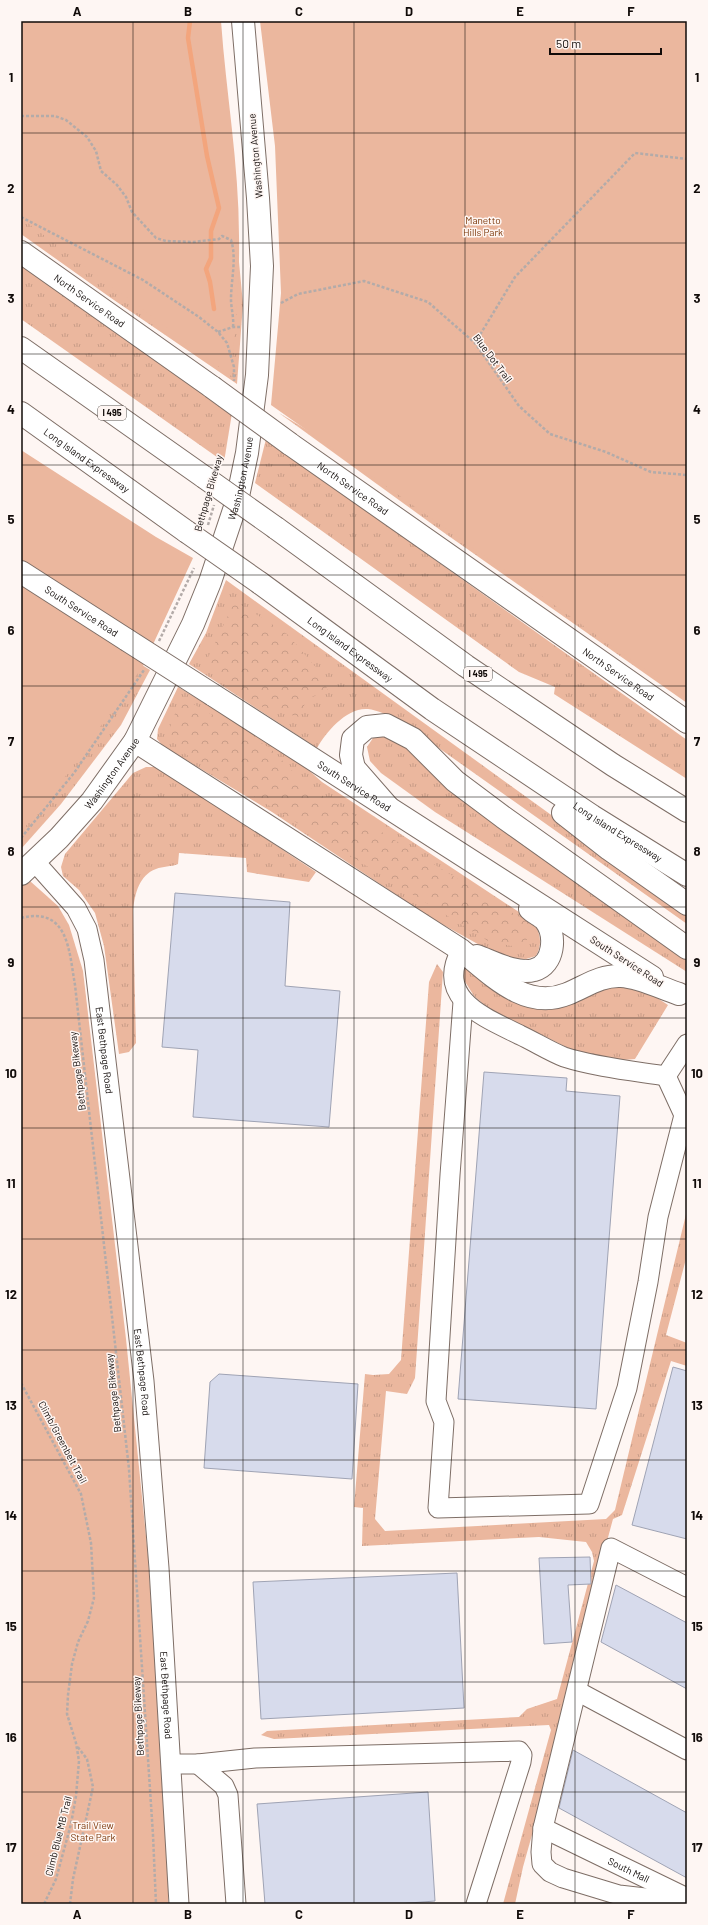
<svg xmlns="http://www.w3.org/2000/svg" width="708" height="1925" viewBox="0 0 708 1925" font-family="Barlow,sans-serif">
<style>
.grass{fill:url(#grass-tufts)}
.forest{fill:url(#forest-crowns)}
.park{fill:#ebb79e}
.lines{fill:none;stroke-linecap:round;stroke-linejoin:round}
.stream{stroke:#f3a57d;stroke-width:4.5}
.building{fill:#d7dbec;stroke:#9fa3b4}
.minor-casing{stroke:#7e6e66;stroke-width:21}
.major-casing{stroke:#7e6e66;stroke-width:24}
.highway-casing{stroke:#7e6e66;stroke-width:24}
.path{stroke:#b3aba9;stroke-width:2.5;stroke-dasharray:3 2;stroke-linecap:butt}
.minor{stroke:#fff;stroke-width:19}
.major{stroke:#fff;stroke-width:22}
.highway{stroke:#fff;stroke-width:22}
.major-bridge-casing{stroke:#7e6e66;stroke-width:24;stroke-linecap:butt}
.highway-bridge-casing{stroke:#7e6e66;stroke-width:24;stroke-linecap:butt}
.major-bridge{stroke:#fff;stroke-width:22}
.highway-bridge{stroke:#fff;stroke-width:22}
.grid{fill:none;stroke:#110b09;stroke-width:1;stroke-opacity:0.55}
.labels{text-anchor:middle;stroke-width:3;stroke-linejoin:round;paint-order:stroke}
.shield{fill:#fef6f3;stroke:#58524f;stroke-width:1}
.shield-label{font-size:9px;font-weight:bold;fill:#110b09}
.street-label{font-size:10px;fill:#110b09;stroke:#fef6f3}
.park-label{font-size:10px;fill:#7b3608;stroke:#fef6f3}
.neatline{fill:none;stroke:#110b09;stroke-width:1.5}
.grid-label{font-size:13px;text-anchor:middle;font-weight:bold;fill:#110b09}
</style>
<defs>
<pattern id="grass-tufts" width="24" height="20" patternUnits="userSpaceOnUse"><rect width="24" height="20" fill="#ebb79e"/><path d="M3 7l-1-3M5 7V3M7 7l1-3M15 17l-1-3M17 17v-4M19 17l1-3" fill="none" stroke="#c89c87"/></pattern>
<pattern id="forest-crowns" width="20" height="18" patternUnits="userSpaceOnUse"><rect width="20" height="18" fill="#ebb79e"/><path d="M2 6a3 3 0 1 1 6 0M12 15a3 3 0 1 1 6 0" fill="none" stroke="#c89c87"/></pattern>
</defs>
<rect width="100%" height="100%" fill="#fef6f3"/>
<g class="grass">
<path d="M224,104L243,304L237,384L111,298L21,234V196L226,158Z"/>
<path d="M21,265L232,413L224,462L21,319Z"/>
<path d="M279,413L429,503L687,689V703L443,532Z"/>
<path d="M266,439L687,740V779L554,694L555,687L519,672L255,483Z"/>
<path d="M226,580L687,913V924L395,717C387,715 377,710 368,709C347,707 326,732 317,748L189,664L206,633Z"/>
<path d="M21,589L150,670L121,725L61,804L21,849Z"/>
<path d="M178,687L293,756L322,782L534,922C540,934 543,943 536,956L526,959L503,958L431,918L272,812L163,746L157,739L158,729Z"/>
<path d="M385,733L398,736L687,953V972L435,812L381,773L370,761L367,747L373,738Z"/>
<path d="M146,767H156L179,781L316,872L309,882L247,872L246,858L179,853L178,864C171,867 163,866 156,869C139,875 135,894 133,910L136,1043L129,1052L119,1054L104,946L95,913L79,890L63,876L61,867L65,854L133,773Z"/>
<path d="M437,964L443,972L415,1378L407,1394L386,1391L375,1519L385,1531L606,1519L615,1510L687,1210V1255L666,1335L687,1343V1366L671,1361L622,1515L613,1519L580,1641L565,1717L523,1867L515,1904H503L551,1730L549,1725L274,1739L261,1735L267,1731L519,1717L527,1709L557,1699L594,1561L592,1552L586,1542L539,1537L362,1546L363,1508L354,1507L365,1374L373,1375L389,1374L401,1360L429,982Z"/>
<path d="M464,965L526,1001L607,982L642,988L668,1005L635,1059C616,1062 592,1056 574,1051L488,1008L474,996L464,980L462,970Z"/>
</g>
<g class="forest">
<path d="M235,601L287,634L320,672L328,691L307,699L299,717L264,708L204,666Z"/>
<path d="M181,697L270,748L307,786L534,926L526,941L511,946L488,941L179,750L169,730Z"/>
</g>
<g class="park">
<path d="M21,21H221C226,93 239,164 239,236C240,283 235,329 231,376L21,218Z"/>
<path d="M260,21H687V699L271,405L281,293L275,146Z"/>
<path d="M21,450L156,537L193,558L143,666L57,788L21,832Z"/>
<path d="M21,873L58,906L69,925L83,971L126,1339L148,1556L168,1863V1904H21Z"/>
</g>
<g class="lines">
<path class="stream" d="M190,21L188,38L207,156L219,208L211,231V258L206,269L210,282L214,309"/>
</g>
<g class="building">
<path d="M175,893L290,902L285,986L340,991L329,1127L193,1117L198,1050L162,1047Z"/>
<path d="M484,1072L567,1078L566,1091L620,1096L596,1409L458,1399Z"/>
<path d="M673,1367L687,1371V1539L632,1525Z"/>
<path d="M219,1374L358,1384L352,1479L204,1468L210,1382Z"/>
<path d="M590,1557L591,1584L568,1585L572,1642L544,1644L539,1558Z"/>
<path d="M457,1573L464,1708L261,1719L253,1582Z"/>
<path d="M616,1585L687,1623V1689L601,1642Z"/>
<path d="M573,1750L687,1813V1878L559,1808Z"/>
<path d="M428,1792L435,1901L397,1904H265L257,1804Z"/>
</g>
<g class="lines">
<g class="minor-casing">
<g id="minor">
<path id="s1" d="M35,862L76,908L87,929L94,960L144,1381L159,1568L179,1904"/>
<path d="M461,950C435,999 484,1017 520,1035C535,1042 549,1051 564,1057C595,1067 634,1071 666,1076L687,1044"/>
<path d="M463,1002L450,1175L436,1401L444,1422L438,1508L589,1504L627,1388L648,1282L658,1217L684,1115L666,1076"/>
<path id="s2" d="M687,1587L611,1548L543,1828L687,1898"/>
<path d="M577,1691L687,1750"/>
<path d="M172,1764H198L255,1758L519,1751L522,1755L521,1762L476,1904"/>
<path d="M198,1764L224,1786L228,1795L236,1904"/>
<path d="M543,1828L541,1852L542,1864L550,1872L563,1878L619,1895L654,1899L684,1898"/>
</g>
</g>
<g class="major-casing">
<g id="major">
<path id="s3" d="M21,252L212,387"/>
<path id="s4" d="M290,444L687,722"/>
<path id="s5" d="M21,572L127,640"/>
<path id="s6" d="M213,695L652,977"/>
<path d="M135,741L461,950C491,974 525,1011 567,994C585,987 600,975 621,976C640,977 661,988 679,994"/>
<path id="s7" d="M21,874L59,838L92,801L135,741L193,624L210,582L237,501L247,453L257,375L262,266L258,198L243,21"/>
<path d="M477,956C493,962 517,975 534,970C554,965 557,935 545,920C541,916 534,913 530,909"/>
</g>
</g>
<g class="highway-casing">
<g id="highway">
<path d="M21,348L204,477"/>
<path id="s8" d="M21,413L187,532"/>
<path d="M276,528L466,666L613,765L687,811"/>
<path id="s9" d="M260,583L432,709L592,816L687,875"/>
<path d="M388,807L354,768L351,755L353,739L367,727L386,725L413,739L455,781L503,817L687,948"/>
<path d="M563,813L609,849L687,904"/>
</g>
</g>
<g class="path">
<path d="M21,116H55L66,120L87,137L96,151L101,171L117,185L126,197L132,212L156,238L166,241L193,242L219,239L222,236L231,240C237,258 231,280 231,299C231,308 234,317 233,327"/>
<path d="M21,217L143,280L199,317L218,332L227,343L234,367V381"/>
<path d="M281,303L298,294L364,281L428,302L475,343L519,406L550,434L606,452L651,472L687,475"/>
<path d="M218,332L233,327H240"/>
<path d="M475,343L515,277L635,153L687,159"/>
<path d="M208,525L214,505"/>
<path d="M159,641L194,568"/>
<path d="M21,838L74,773L144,670"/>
<path d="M21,918C69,906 69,952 75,985L129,1469L153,1835L156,1904"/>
<path d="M21,1383L81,1494L91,1543L94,1598L88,1621L78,1642L72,1664L68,1695L67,1714L76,1743L79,1761L76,1796L71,1824L56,1879L44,1904"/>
<path d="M70,1904L73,1879L93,1787L87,1759L77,1746"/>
</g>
<use href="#minor" class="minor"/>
<use href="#major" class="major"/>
<use href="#highway" class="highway"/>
<g class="major-bridge-casing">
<g id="major-bridge">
<path d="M212,387L290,444"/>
<path d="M127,640L213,695"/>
</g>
</g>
<g class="highway-bridge-casing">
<g id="highway-bridge">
<path d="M204,477L276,528"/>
<path d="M187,532L260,583"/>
</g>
</g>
<use href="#major-bridge" class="major-bridge"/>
<use href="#highway-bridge" class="highway-bridge"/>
</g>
<path class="grid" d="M133,21V1904M243,21V1904M354,21V1904M465,21V1904M575,21V1904M21,133H687M21,243H687M21,354H687M21,465H687M21,575H687M21,686H687M21,797H687M21,907H687M21,1018H687M21,1128H687M21,1239H687M21,1350H687M21,1460H687M21,1571H687M21,1682H687M21,1792H687"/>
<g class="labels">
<g class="shield">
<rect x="98" y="406" width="28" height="14" rx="3"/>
<rect x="464" y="667" width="28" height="14" rx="3"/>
</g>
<g class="shield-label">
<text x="112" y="416">I 495</text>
<text x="478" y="677">I 495</text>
</g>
<g class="street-label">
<text transform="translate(255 156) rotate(-95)" y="4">Washington Avenue</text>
<text dy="4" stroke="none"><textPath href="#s3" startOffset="84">North Service Road</textPath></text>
<text transform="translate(493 358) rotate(53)" y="4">Blue Dot Trail</text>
<text dy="4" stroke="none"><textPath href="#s8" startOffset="81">Long Island Expressway</textPath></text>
<text dy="4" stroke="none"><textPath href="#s7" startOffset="460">Washington Avenue</textPath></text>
<text dy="4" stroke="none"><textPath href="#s4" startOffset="77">North Service Road</textPath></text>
<text transform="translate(208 493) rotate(-74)" y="4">Bethpage Bikeway</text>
<text dy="4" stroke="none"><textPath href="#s5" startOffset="72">South Service Road</textPath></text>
<text dy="4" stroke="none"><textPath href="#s9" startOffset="112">Long Island Expressway</textPath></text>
<text dy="4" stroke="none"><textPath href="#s4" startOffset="401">North Service Road</textPath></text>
<text dy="4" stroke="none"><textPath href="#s7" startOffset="136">Washington Avenue</textPath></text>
<text dy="4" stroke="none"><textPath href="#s6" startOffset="168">South Service Road</textPath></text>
<text dy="4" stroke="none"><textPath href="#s9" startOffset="436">Long Island Expressway</textPath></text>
<text transform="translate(627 961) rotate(33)" y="4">South Service Road</text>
<text dy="4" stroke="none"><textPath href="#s1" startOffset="208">East Bethpage Road</textPath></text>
<text transform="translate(77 1071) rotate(-97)" y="4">Bethpage Bikeway</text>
<text dy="4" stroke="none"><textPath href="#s1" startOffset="532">East Bethpage Road</textPath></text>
<text transform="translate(113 1393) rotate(-96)" y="4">Bethpage Bikeway</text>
<text transform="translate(63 1442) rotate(62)" y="4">Climb/Greenbelt Trail</text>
<text dy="4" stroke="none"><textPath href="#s1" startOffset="856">East Bethpage Road</textPath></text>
<text transform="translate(138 1716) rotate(-93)" y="4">Bethpage Bikeway</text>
<text transform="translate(58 1836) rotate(-76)" y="4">Climb Blue MB Trail</text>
<text dy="4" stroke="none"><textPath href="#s2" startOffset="469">South Mall</textPath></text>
</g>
<g class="park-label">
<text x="483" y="224">Manetto<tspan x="483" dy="12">Hills Park</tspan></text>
<text x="93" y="1829">Trail View<tspan x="93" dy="12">State Park</tspan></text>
</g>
</g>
<rect width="708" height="1925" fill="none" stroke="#fef6f3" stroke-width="44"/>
<path d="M550 48v6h111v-6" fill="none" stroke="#110b09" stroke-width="2"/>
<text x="556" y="48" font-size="12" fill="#110b09" stroke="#fef6f3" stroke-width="3" paint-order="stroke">50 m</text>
<rect x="22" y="22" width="664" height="1881" class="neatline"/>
<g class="grid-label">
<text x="77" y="16">A</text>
<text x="188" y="16">B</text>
<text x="299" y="16">C</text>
<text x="409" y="16">D</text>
<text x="520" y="16">E</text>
<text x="631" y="16">F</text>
<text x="11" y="82">1</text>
<text x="697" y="82">1</text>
<text x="11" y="193">2</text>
<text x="697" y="193">2</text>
<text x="11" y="303">3</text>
<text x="697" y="303">3</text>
<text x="11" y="414">4</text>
<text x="697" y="414">4</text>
<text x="11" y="524">5</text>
<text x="697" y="524">5</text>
<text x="11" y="635">6</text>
<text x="697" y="635">6</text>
<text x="11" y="746">7</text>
<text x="697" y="746">7</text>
<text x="11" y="856">8</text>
<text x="697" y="856">8</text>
<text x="11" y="967">9</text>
<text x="697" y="967">9</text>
<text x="11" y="1078">10</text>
<text x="697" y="1078">10</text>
<text x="11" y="1188">11</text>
<text x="697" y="1188">11</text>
<text x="11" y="1299">12</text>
<text x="697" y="1299">12</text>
<text x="11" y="1410">13</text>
<text x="697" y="1410">13</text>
<text x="11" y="1520">14</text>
<text x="697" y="1520">14</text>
<text x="11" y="1631">15</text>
<text x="697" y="1631">15</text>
<text x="11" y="1742">16</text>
<text x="697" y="1742">16</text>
<text x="11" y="1852">17</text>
<text x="697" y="1852">17</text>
<text x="77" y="1919">A</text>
<text x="188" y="1919">B</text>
<text x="299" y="1919">C</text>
<text x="409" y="1919">D</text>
<text x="520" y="1919">E</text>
<text x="631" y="1919">F</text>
</g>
</svg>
